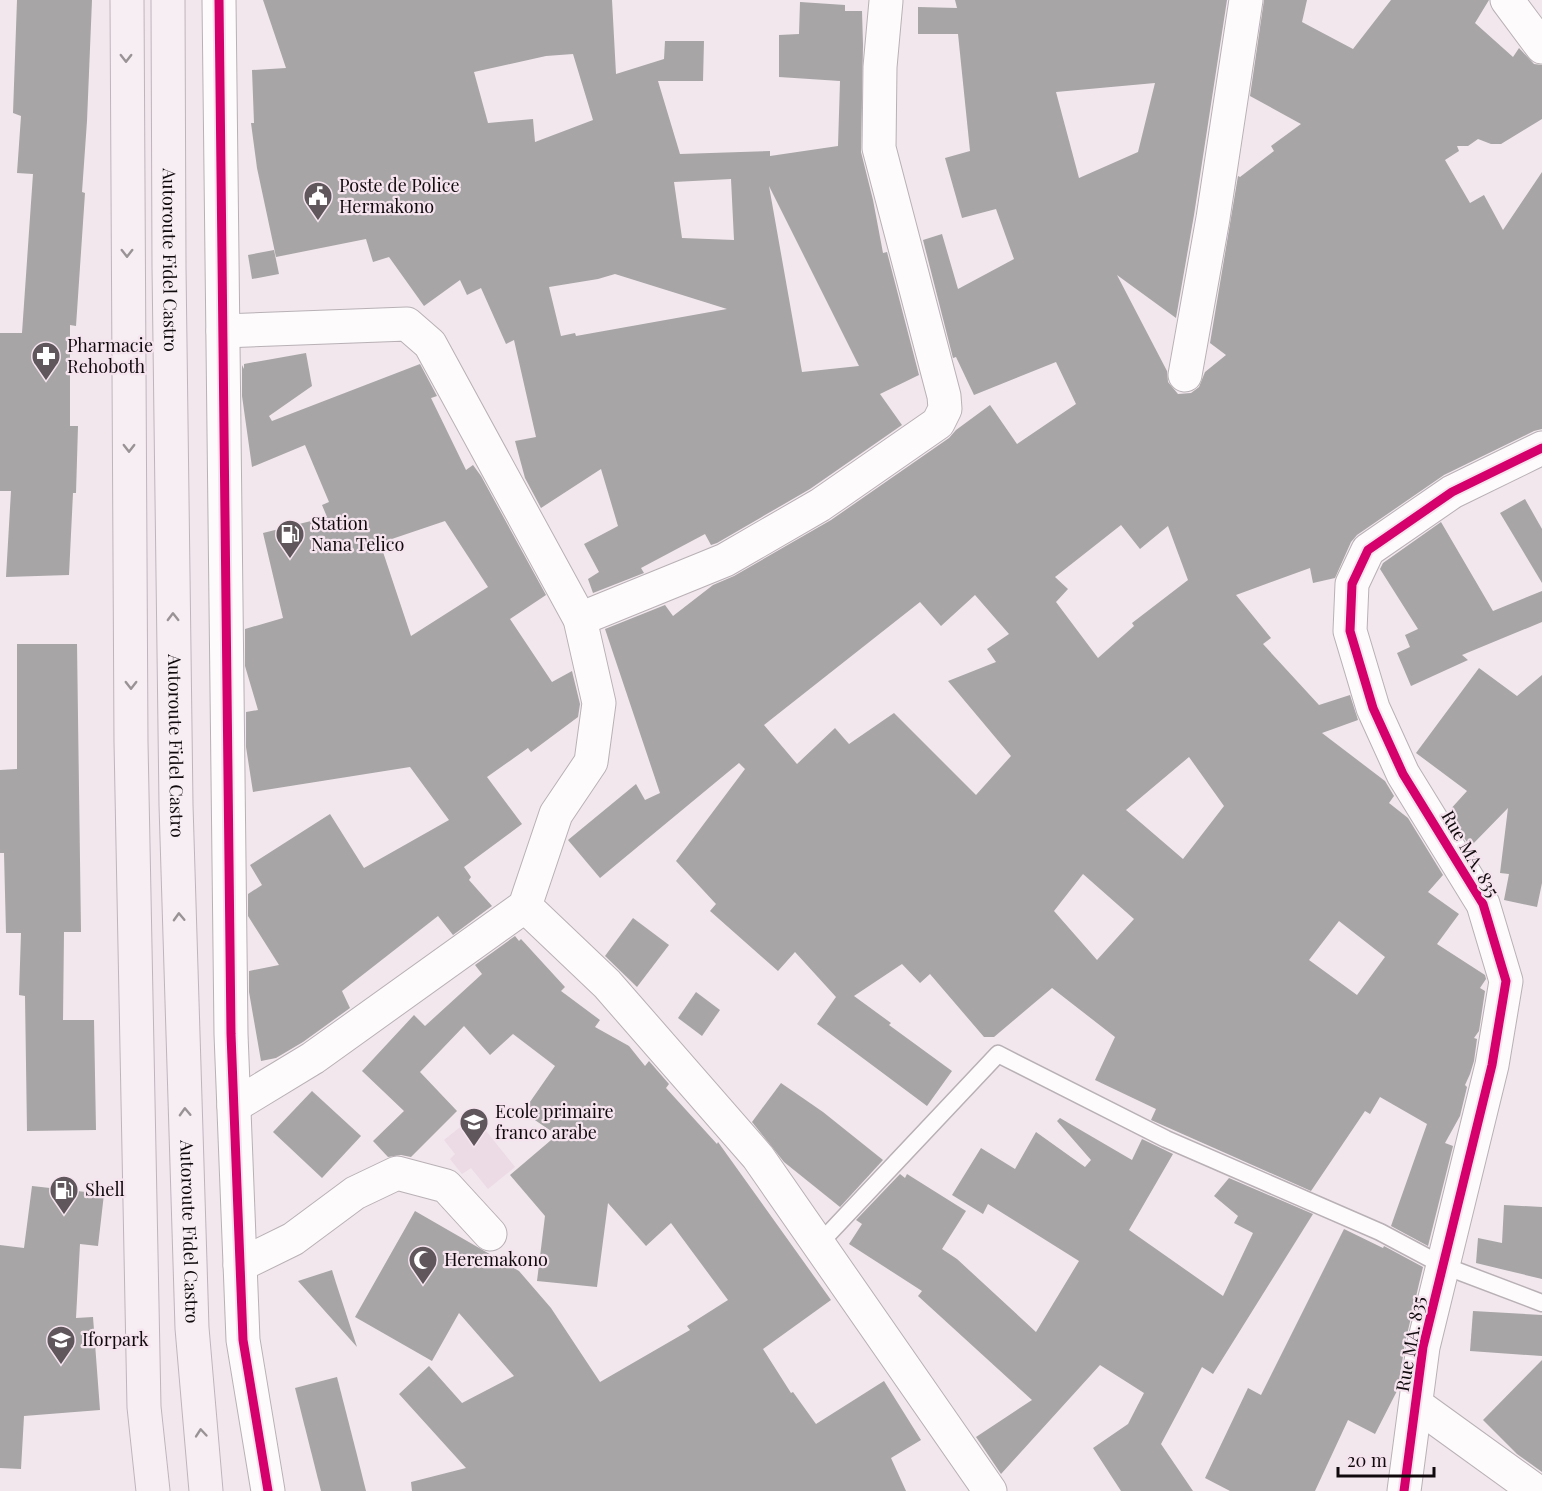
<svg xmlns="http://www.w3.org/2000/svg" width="1542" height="1491" viewBox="0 0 1542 1491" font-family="'Playfair Display',serif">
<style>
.built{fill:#ecdae5}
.building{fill:#a7a5a6;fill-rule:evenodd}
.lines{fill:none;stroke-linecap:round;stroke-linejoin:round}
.service-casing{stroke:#b8b0b5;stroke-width:19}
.minor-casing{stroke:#b8b0b5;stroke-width:35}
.trunk-casing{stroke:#c0b4bc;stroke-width:35}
.service{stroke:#fdfbfc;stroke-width:16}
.minor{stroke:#fdfbfc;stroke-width:33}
.trunk{stroke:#f6eef2;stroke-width:33}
.cycleway-casing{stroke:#f5e3ee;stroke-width:13}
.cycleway{stroke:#d6006c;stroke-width:9}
.oneway{stroke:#9a9396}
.labels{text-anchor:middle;stroke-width:4.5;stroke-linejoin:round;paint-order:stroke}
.poi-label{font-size:18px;fill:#100a0d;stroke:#f5e3ee;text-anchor:start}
.street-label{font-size:18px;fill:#100a0d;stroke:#f5e3ee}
</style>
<rect width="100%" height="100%" fill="#f1e7ed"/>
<path class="built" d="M474,1116L515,1167L488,1189L471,1168L462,1174L450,1159L455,1154L444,1140Z"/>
<g class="building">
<path d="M17,0H92L87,121L82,192L85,193L76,326L70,325V426H78L76,493H73L69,575L6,577L11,491H0V333H22L33,174L17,173L21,116L13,113Z"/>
<path d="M263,0H612L616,74L664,59L665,41H704L703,81H658L680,154L770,151V156L838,146L840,81L779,77V35L799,34L800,2L845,5V11H862L863,45L861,152L873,200L883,253L887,252L919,375L880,394L902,425L810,489L717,543L711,545L705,534L641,568L644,573L593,593L588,579L599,572L584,544L618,526L601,469L541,508L525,478L515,441L536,437L514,340L506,344L481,288L467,295L460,280L424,306L389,257L373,262L366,239L276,257L257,168L251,123H254L252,70L286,68ZM573,54L593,120L535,142L533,119L488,123L474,72L546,56ZM731,179L734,240L682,238L674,182ZM769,186L859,366L802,372ZM615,274L727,309L576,336L575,333L561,336L549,287L598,279Z"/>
<path d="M955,0H1227L1194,215L1176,318L1117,275L1167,371L1168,382L1178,394L1191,393L1199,387L1205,372L1226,355L1210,343L1238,176L1240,177L1274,151L1271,146L1301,124L1250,96L1264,0H1307L1302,22L1353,49L1391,0H1489L1475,23L1513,57L1519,48L1534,64L1542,65V119L1501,144H1491L1478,139L1468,146H1457L1459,151L1445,160L1470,203L1484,195L1503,230L1542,172V429L1534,431L1444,475L1357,535L1351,542L1335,578L1313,583L1310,568L1236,595L1271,638L1263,644L1319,705L1350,695L1358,720L1322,733L1385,781L1394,796L1389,803L1408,818L1443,875L1428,892L1459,914L1437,944L1485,975L1486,979L1480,988L1485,991L1479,1031L1474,1038L1477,1039L1474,1061L1470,1074L1465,1085L1467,1087L1460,1116L1445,1143L1453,1146L1428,1246L1391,1226L1427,1124L1380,1097L1370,1114L1365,1111L1311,1191L1151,1120L1156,1109L1095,1080L1115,1037L1052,988L994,1037H984L930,974L920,983L902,964L854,996L891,1023L889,1025L952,1071L927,1106L817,1024L836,997L795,952L778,971L710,911L716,904L676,861L745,769L739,763L600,878L568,840L636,784L645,800L660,793L605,629L665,605L673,616L713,585L734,576L831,520L949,438L956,430L990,405L1017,444L1076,404L1056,362L974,395L956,357L953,358L923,240L942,234L958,289L1014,259L996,209L962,218L945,158L970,151L958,34H918V7L957,8ZM1155,83L1138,152L1079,178L1056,92ZM1121,525L1140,549L1168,526L1188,580L1132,623L1134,626L1098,658L1056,602L1068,589L1055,577ZM975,595L1009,634L987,649L996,662L948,681L1011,756L976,795L894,713L849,744L835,728L797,764L764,725L920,602L941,626ZM1189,757L1224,806L1183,859L1126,810ZM1083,874L1134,919L1097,960L1054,911ZM1339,921L1385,957L1357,995L1309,960Z"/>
<path d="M274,250L279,274L252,279L248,255Z"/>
<path d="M306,353L312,386L269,416L272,421L420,364L437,396L431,398L466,470L473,465L481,476L546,595L510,619L552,682L572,671L580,704L578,717L531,752L528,748L487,777L522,824L464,867L471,877L469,880L492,906L453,935L438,916L342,991L350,1008L303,1042L276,1058L261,1061L249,992V971L279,965L248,916V894L262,885L250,865L330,814L364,868L449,820L410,767L253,792L246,747V712L258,710L245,666V629L283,618L263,533L327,517L322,505L329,502L305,445L252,467L242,396V365L244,369V364ZM445,521L488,587L411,636L380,543Z"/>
<path d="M1525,499L1542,529V583L1500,513Z"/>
<path d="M1441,522L1493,611L1542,591V622L1462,655L1468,660L1411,686L1397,653L1410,647L1405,635L1418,629L1380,569L1383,563Z"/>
<path d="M17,644H77L81,932H64L63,1020H94L96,1130L27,1131L25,996L19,995L21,933H6L4,853H0V770L17,769Z"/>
<path d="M1479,668L1517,696L1542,675V883L1537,907L1504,900L1509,874L1500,873L1508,808L1470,847L1448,812L1467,791L1416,753Z"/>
<path d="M633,918L669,945L637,987L605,956Z"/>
<path d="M515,936L519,941L521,939L565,987L561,991L600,1020L595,1027L629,1046L645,1066L649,1061L669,1084L666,1088L717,1144L718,1142L831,1300L763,1349L791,1393L793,1392L816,1424L884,1381L921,1440L891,1458L906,1491H412L411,1482L466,1468L399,1394L429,1366L462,1403L514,1376L459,1313L432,1361L355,1317L415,1211L519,1271L551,1308L600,1382L690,1330L687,1326L728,1300L671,1223L646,1246L608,1203L597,1287L537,1281L545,1216L510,1175L557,1135L523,1112L555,1066L513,1034L490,1055L464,1026L420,1072L457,1111L411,1157L401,1155L388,1157L373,1141L404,1111L362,1071L414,1015L425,1026L482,974L475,965Z"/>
<path d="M696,992L720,1010L702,1036L678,1018Z"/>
<path d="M781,1083L823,1112L883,1160L840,1207L784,1162L752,1122Z"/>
<path d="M312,1091L361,1136L322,1178L273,1132Z"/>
<path d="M1060,1118L1132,1160L1142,1139L1173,1154L1129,1230L1223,1296L1253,1233L1234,1223L1238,1216L1214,1196L1229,1178L1313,1214L1213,1374L1202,1367L1161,1444L1193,1491H1121L1093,1448L1128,1424L1144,1393L1100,1365L1001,1474L976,1437L1032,1400L918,1296L922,1291L849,1244L862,1224L856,1220L900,1174L905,1178L907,1174L966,1211L942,1249L957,1259L1036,1332L1079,1261L988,1204L983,1214L952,1195L981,1148L1015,1169L1036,1132L1085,1167L1091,1160L1057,1121Z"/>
<path d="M32,1186L104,1194L98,1246L80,1244L76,1318L93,1317L100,1410L24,1416L21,1469L0,1468V1245L24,1248Z"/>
<path d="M1504,1205L1542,1207V1279L1476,1263L1478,1238L1502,1243Z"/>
<path d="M1344,1229L1383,1248L1384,1246L1423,1267L1405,1343L1398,1389L1375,1434L1348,1420L1315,1491H1230L1205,1478L1248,1388L1261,1395Z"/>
<path d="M332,1270L336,1283L357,1347L298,1281Z"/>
<path d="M1473,1311L1542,1315V1356L1470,1351Z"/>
<path d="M1542,1360V1472L1517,1454L1483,1420Z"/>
<path d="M337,1377L357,1455L366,1491H321L295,1388Z"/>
</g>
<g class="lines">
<g class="service-casing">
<path id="service" d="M819,1244L998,1054L1166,1139L1380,1232L1442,1265L1542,1303"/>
</g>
<g class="minor-casing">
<g id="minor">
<path d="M219,0L231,1034L243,1340L268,1491"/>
<path d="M1507,0L1542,47"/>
<path d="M223,331L407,324L430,344L580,619L599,703L591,762L556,814L525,906L313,1058L234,1106"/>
<path d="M1185,375L1213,218L1246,0"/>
<path d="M580,619L725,560L820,505L938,423L945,409L944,396L879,148L880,67L886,1"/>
<path d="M525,906L607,984L758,1157L990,1491"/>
<path d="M240,1265L293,1239L355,1193L397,1173L446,1186L490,1234"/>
<path d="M1417,1405L1536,1491"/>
<path d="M1404,1491L1423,1347L1492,1065L1506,981L1483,904L1403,774L1373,708L1350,631L1352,584L1368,550L1452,492L1542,448"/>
</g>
</g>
<g class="trunk-casing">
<g id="trunk">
<path d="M127,0L131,742L144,1407L153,1491"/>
<path id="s1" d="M168,0L169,267L176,805L192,1328L206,1491"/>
</g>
</g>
<use href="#service" class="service"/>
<use href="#minor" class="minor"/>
<use href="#trunk" class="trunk"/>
<g class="cycleway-casing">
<g id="cycleway">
<path d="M219,0L231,1034L243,1340L268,1491"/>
<path d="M1404,1491L1423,1347L1492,1065L1506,981L1483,904L1403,774L1373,708L1350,631L1352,584L1368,550L1452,492L1542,448"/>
</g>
</g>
<use href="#cycleway" class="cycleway"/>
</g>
<defs><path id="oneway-chevron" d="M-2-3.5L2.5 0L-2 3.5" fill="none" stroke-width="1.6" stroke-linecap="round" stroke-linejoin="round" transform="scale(1.5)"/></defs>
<g class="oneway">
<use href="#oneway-chevron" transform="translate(126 58) rotate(90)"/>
<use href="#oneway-chevron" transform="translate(127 253) rotate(90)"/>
<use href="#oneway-chevron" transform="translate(129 448) rotate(90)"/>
<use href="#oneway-chevron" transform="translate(173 617) rotate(-91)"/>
<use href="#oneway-chevron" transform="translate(131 685) rotate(90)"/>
<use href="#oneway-chevron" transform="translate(179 917) rotate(-92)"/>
<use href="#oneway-chevron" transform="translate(185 1112) rotate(-92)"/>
<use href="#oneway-chevron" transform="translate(201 1433) rotate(-95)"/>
</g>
<defs>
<g id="civic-pin" transform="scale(1.5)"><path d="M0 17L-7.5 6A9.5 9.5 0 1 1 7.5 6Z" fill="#5f575b" stroke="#f5e3ee"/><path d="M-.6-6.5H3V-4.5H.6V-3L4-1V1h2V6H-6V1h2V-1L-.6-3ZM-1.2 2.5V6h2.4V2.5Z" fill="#fff"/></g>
<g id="pharmacy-pin" transform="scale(1.5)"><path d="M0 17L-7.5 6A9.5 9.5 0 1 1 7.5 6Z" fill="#5f575b" stroke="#f5e3ee"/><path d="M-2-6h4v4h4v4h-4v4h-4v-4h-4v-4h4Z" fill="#fff"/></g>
<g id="fuel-pin" transform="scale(1.5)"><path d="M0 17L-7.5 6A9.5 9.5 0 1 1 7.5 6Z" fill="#5f575b" stroke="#f5e3ee"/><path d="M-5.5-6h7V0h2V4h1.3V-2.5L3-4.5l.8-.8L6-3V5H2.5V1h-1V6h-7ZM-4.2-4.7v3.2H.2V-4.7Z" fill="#fff"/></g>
<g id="school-pin" transform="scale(1.5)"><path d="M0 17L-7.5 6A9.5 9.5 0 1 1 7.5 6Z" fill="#5f575b" stroke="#f5e3ee"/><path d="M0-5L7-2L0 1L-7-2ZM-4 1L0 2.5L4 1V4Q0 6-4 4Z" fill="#fff"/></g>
<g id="mosque-pin" transform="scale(1.5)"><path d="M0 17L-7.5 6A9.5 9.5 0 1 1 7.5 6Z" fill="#5f575b" stroke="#f5e3ee"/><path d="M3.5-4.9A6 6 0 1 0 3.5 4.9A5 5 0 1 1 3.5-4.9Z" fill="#fff"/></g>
<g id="university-pin" transform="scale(1.5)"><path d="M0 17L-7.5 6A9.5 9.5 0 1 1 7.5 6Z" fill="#5f575b" stroke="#f5e3ee"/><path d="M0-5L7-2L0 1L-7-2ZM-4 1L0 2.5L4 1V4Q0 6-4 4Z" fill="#fff"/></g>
</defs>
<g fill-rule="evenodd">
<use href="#civic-pin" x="318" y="196"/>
<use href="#pharmacy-pin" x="46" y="356"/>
<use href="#fuel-pin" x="290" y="534"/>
<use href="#school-pin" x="474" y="1122"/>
<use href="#fuel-pin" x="64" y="1190"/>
<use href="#mosque-pin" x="423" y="1260"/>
<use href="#university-pin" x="61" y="1340"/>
</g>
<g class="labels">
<g class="poi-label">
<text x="339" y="192">Poste de Police<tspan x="339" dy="21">Hermakono</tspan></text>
<text x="67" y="352">Pharmacie<tspan x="67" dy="21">Rehoboth</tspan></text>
<text x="311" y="530">Station<tspan x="311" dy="21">Nana Telico</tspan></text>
<text x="495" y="1118">Ecole primaire<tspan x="495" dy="21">franco arabe</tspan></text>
<text x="85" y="1196">Shell</text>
<text x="444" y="1266">Heremakono</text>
<text x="82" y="1346">Iforpark</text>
</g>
<g class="street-label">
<text dy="6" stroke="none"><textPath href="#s1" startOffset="260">Autoroute Fidel Castro</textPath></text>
<text dy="6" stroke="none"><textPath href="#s1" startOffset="746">Autoroute Fidel Castro</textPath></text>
<text transform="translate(1470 854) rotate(60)" y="6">Rue MA. 835</text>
<text dy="6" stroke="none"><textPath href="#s1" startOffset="1232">Autoroute Fidel Castro</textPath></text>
<text transform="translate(1411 1344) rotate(-80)" y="6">Rue MA. 835</text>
</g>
</g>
<path d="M1338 1467v9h96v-9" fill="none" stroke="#100a0d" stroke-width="3"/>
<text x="1347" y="1467" font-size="18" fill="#100a0d" stroke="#f5e3ee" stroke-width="4.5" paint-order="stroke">20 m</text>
</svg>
